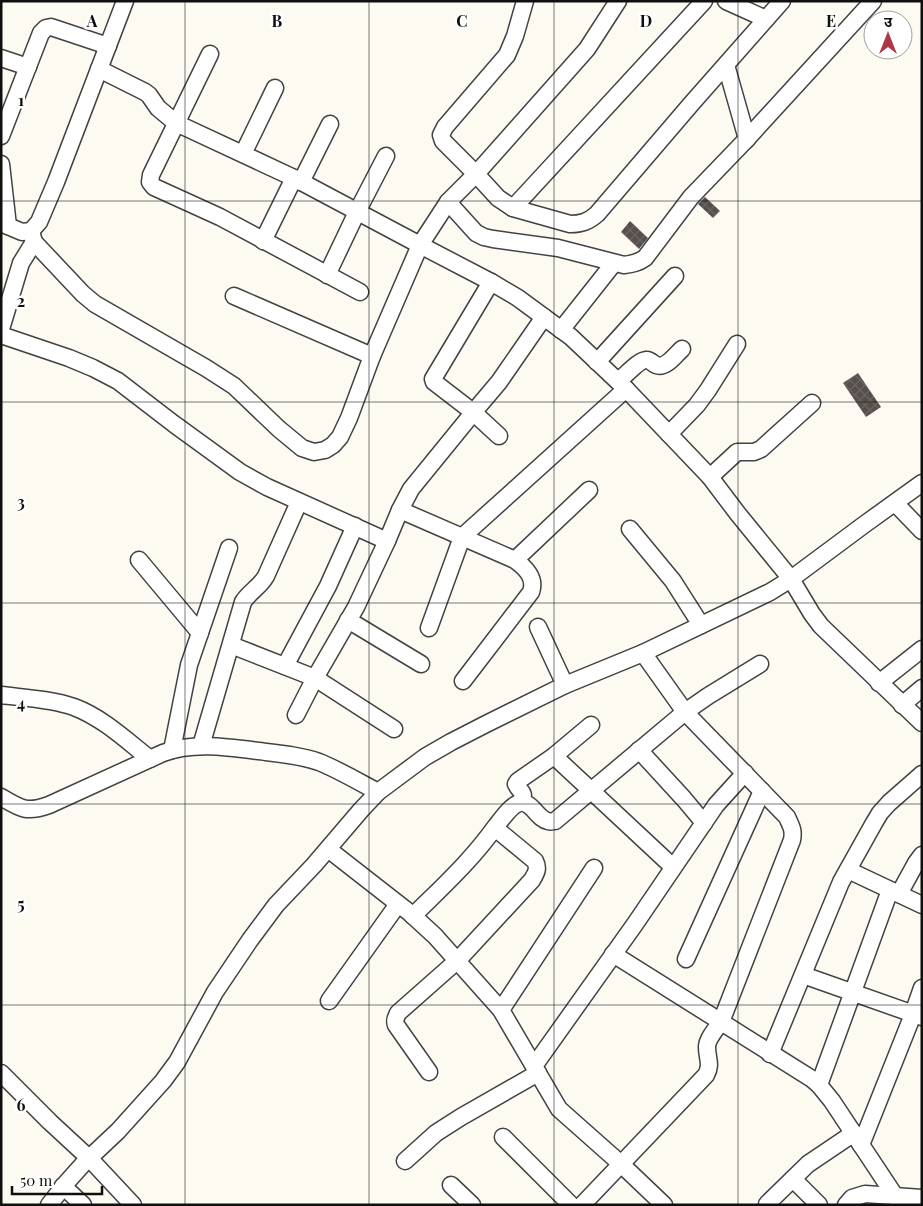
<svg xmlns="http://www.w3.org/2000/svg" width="923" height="1206" viewBox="0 0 923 1206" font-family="'Playfair Display','Noto Sans Devanagari',serif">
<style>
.building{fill:url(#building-cross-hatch)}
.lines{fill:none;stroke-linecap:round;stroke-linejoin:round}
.minor-casing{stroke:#424242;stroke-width:19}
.minor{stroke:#fff;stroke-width:16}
.grid{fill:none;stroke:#0f0f0f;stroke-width:1;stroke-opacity:0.55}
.grid-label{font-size:16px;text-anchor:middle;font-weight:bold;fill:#0f0f0f;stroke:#fff;stroke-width:5;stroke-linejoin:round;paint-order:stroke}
</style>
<defs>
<pattern id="building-cross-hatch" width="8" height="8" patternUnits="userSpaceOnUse" patternTransform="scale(1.25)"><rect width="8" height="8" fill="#564f4c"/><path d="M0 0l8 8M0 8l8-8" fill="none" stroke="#696461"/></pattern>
</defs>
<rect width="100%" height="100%" fill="#fdfaf2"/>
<g class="building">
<path d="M705,197L720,211L713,218L698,204Z"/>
<path d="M630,221L648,238L639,249L621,232Z"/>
<path d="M858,373L881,407L866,417L843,383Z"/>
</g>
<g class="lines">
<g class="minor-casing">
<g id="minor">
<path d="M525,1L515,36L507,55L445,127L441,135L443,141L476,174L498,198L513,208L570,224C581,224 588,222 597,214L692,103L782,1"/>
<path d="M726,1L766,19"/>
<path d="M210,54L151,175L150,182L154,187L220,217L360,292"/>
<path d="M1,58L28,67"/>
<path d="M726,65L747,139"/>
<path d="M99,69L145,92L149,95L158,108L176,123L294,178L420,245L491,282L518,298L571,337L626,389L710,477L738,514L791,579L812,614L821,626L922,723"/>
<path d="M1,136L41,33L46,28L51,27L108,46"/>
<path d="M243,154L275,88"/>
<path d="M1,164L8,226"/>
<path d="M301,182L330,124"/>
<path d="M448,202L476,233L484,237L493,239L558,248L624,265C632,264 638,263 645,258L691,197L743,143L873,1"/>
<path d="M513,208L704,1"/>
<path d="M1,223L22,232L31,231L39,222L56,182L125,1"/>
<path d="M31,231L34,242L83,294L95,304L206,368L234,386L279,429L302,448L314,452L325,450L333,445L340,437L349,418L372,356L420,245L448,202L476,174L587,49L618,1"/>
<path d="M263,241L294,178"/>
<path d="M327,275L357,212L386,156"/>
<path d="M491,282L433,379L434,382L473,412L499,436"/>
<path d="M234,296L372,356"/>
<path d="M1,329L21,263L34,242"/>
<path d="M561,330L614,263"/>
<path d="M1,335L69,358L93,368L118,381L174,424L240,472L267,487L387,541"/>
<path d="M597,362L675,276"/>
<path d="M618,381C624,377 639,360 646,360C650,359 653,364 656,365C666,369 675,355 682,349"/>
<path d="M669,434L697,405L708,390L737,344"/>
<path d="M710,477L737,452H754L761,449L812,403"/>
<path d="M895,503L922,531"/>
<path d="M400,510L515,560C526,568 536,578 531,592L463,681"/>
<path d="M630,529L673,581L701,625"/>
<path d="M139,560L200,633"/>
<path d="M515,560L589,490"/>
<path d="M348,620L421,664"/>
<path d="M538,627L565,685"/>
<path d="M429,628L462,537L626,389"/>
<path d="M231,645L315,678L394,729"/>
<path d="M285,666L328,586L355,526"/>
<path d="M879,683L922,649"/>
<path d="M1,695C25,698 51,699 74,707C103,718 126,740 150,759"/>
<path d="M902,705L922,688"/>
<path d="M296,715L315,678L356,607L387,541L400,510L411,489L477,408L499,382L544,317"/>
<path d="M201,746L243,602C249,592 260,587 266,576L299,502"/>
<path d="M172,750L189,665L229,548"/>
<path d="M639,750L684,799L704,823"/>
<path d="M554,756L673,867"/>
<path d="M1,797C21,809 27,813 49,805L163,753C195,741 233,748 266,752C284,754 302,756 319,762C339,770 359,782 378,792"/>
<path d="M521,802C526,791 520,793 516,784L518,781L554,756L591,725"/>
<path d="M328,849L410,913L435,936L501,1010L559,1109L621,1164L664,1205"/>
<path d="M848,870L922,905"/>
<path d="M899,894L916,863L922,855"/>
<path d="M413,916C443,886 471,861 496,826C501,820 512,804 520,803C532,801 537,819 548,821C550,822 553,821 555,821L685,712L708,696L760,664"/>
<path d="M613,954L812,1079L819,1085L832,1101L895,1196"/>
<path d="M686,959L762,791"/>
<path d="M803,975L922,1017"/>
<path d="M329,1001L398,904"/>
<path d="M501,1010L594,868"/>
<path d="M770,1054L841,882L874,823L880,813L889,803L922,774"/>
<path d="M534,1066L635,924L716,805L745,773"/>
<path d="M429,1072L396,1025C394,1020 396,1018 398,1013L458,960L532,880C536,873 539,869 535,861L495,828"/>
<path d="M1,1073L50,1122L90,1159L133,1205"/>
<path d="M819,1085L890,890"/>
<path d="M503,1137L571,1205"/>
<path d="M861,1145L910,1022L922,988"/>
<path d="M405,1161L436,1133L461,1117L538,1073"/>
<path d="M793,1179L819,1205"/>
<path d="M451,1185L472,1205"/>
<path d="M63,1186L83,1205"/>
<path d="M767,1204L808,1164L854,1133"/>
<path d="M49,1205L67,1182L84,1163L118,1131L163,1081L177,1062L215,992L250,940L276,905L314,865L361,810L378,792L425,757L451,742L488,723L565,685L643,653L770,592L791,579L865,524L922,483"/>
<path d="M582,1205L706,1075C712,1064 707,1059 707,1047C707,1039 716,1029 721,1022L792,840C794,830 791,826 787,817L685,712L643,653"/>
<path d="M846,1205L852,1198L865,1194L922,1198"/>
</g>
</g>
<use href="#minor" class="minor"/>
</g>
<path class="grid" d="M185,1V1205M369,1V1205M554,1V1205M738,1V1205M1,201H922M1,402H922M1,603H922M1,804H922M1,1005H922"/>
<g class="grid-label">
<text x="92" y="27">A</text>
<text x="277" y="27">B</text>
<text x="462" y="27">C</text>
<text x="646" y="27">D</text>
<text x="831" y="27">E</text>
<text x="21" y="106">1</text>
<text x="21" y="307">2</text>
<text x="21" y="508">3</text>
<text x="21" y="709">4</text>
<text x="21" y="910">5</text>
<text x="21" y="1111">6</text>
</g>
<rect width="923" height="1206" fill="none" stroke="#0f0f0f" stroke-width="5"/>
<g transform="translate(888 35)"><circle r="24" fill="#ffffff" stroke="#9f9f9f"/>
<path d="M0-4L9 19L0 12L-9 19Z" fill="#ae3745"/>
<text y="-8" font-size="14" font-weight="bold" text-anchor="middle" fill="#0f0f0f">उ</text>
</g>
<path d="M12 1186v8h90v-8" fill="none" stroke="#0f0f0f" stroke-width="2.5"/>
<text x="20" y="1186" font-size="15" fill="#0f0f0f" stroke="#ffffff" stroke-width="4" paint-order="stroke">50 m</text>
</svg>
